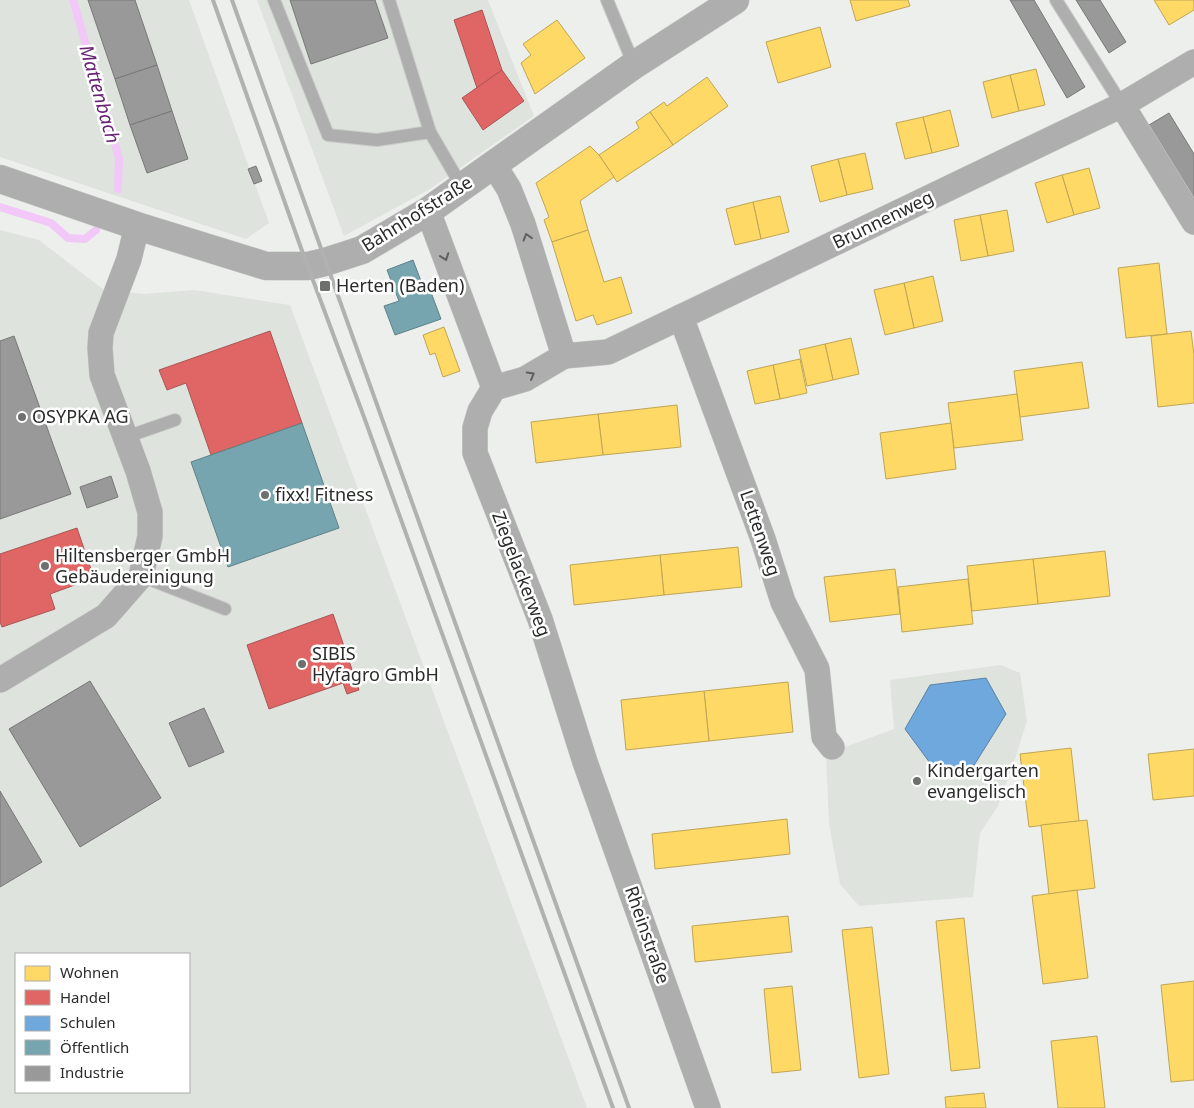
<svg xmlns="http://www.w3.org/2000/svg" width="1194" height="1108" viewBox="0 0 1194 1108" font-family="'Noto Sans',sans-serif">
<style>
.built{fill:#dee3dd;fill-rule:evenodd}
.homes{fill:#ffd966;stroke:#bfa554}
.shops{fill:#e06666;stroke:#a95554}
.schools{fill:#6fa8dc;stroke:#5a83a7}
.public{fill:#76a5af;stroke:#5f8187}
.industry{fill:#999;stroke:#787878}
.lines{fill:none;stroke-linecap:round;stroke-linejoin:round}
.stream{stroke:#f1c8f8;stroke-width:8}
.service-casing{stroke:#caccca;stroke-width:14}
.minor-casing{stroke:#caccca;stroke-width:26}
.tertiary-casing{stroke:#caccca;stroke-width:29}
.service{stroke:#afaeaf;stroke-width:12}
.minor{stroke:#afaeaf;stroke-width:25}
.tertiary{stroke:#afaeaf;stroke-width:28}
.rail{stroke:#b0b1b0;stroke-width:4}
.oneway{stroke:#5f605f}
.poi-dot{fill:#6e706e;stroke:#fff;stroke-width:2}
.labels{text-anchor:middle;stroke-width:5;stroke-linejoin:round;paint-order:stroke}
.street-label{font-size:18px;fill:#2a2c2a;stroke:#fff}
.poi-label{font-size:18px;fill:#2a2c2a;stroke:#fff;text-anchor:start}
.water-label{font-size:19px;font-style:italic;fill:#692375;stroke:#fff}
</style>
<rect width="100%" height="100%" fill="#edefed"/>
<g class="built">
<path d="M0,0H189L269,223L246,239L0,157Z"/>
<path d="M257,0H488L534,116L430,189L344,236Z"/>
<path d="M0,230L39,240L104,290L145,294L194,290L290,305L587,1108H0ZM16,954H189V1092H16Z"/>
<path d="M1001,665L1020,673L1027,721L1016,756L998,806L980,833L973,897L859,906L840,884L829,824L826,754L894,729L890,680Z"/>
</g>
<g class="homes">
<path d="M850,0H908L910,6L856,21Z"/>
<path d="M1154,0H1194V10L1169,25Z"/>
<path d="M557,20L585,58L535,94L521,63L531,55L523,44Z"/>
<path d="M820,27L831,67L778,83L766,42Z"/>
<path d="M1036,69L1045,105L1019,111L1010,75Z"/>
<path d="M1010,75L1019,111L992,118L983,82Z"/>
<path d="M707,77L728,106L673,145L650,112L664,102L667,106Z"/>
<path d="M950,110L959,146L932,153L923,117Z"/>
<path d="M650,112L673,145L617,182L599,155L639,128L636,122Z"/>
<path d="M923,117L932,153L905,159L896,123Z"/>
<path d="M590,146L599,155L614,177L580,201L588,230L552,242L544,220L549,217L536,183Z"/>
<path d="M865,153L873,189L847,195L838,159Z"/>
<path d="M838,159L847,195L820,202L811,166Z"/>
<path d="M1089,168L1100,208L1074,215L1062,175Z"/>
<path d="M1062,175L1074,215L1047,223L1035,183Z"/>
<path d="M780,196L789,232L761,239L753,202Z"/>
<path d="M753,202L761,239L735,245L726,209Z"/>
<path d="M1007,210L1014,251L988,256L980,215Z"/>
<path d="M980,215L988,256L961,261L954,220Z"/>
<path d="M588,230L604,282L621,277L632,313L597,325L593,315L576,321L552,242Z"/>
<path d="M1159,263L1167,334L1126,338L1118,268Z"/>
<path d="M933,276L943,321L914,328L904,283Z"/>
<path d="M904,283L914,328L885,335L874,290Z"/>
<path d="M444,327L460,371L443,377L435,353L430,355L423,335Z"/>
<path d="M1191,331L1194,355V403L1158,407L1151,336Z"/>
<path d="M851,338L859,374L833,380L825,344Z"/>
<path d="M825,344L833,380L807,386L799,350Z"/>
<path d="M800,359L807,393L780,399L773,365Z"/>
<path d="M1082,362L1089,408L1020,417L1014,371Z"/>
<path d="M773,365L780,399L755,404L747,371Z"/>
<path d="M1017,394L1023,440L954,448L948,403Z"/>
<path d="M677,405L681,447L603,455L598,414Z"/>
<path d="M598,414L603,455L536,463L531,422Z"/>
<path d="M951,423L956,469L886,479L880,433Z"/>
<path d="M738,547L742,587L664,595L660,555Z"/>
<path d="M1105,551L1110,596L1038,604L1033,559Z"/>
<path d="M660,555L664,595L574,605L570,565Z"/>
<path d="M1033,559L1038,604L972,611L967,566Z"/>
<path d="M895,569L900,614L830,622L824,577Z"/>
<path d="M968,579L973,624L902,632L898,587Z"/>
<path d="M788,682L793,732L709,741L704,691Z"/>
<path d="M704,691L709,741L626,750L621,700Z"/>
<path d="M1071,748L1079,821L1029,827L1020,754Z"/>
<path d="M1194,749V796L1153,800L1148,754Z"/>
<path d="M787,819L790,854L655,869L652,834Z"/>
<path d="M1087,820L1095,888L1049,894L1041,825Z"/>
<path d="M1077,890L1088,978L1043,984L1032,896Z"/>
<path d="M788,916L792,952L695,962L692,926Z"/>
<path d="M964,918L980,1068L951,1071L936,921Z"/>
<path d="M872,927L889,1074L859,1078L842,930Z"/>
<path d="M1194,981V1080L1171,1082L1161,985Z"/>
<path d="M792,986L801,1070L772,1073L764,989Z"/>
<path d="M1097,1036L1105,1108H1058L1051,1041Z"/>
<path d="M984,1093L986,1108H946L945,1097Z"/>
</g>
<g class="shops">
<path d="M482,10L502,70L477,88L454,20Z"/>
<path d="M502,70L524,101L483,130L462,98Z"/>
<path d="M270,331L302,423L211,455L186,383L167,390L159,370Z"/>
<path d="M77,528L94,578L50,594L55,609L2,627L0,622V554Z"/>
<path d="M333,614L359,690L347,694L343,683L269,709L247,645Z"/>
</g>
<path class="schools" d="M986,678L1006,714L968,775L930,763L905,729L930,685Z"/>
<g class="public">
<path d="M413,260L424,289L429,287L441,319L395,335L384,306L399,301L387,270Z"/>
<path d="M302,423L339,528L228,567L191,462Z"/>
</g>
<g class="industry">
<path d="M88,0H135L157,65L115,79Z"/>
<path d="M290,0H375L388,38L311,64Z"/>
<path d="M1010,0H1034L1085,87L1067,98Z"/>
<path d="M1076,0H1100L1126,42L1109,53Z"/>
<path d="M157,65L172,111L130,125L115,79Z"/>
<path d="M172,111L188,159L147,173L130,125Z"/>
<path d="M1169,113L1194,154V199L1149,125Z"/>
<path d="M256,166L262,181L254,184L248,169Z"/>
<path d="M14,336L71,494L0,519V341Z"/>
<path d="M111,476L118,497L87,508L80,487Z"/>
<path d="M90,681L161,798L80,847L9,729Z"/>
<path d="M204,708L224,752L189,767L169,723Z"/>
<path d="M0,791L42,862L0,887Z"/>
</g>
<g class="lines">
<g class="stream">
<path d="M73,0L119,158L118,189"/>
<path d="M0,207L51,223L68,238L85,239L96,230"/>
</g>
<g class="service-casing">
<g id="service">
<path d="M274,0L328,135L377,140L430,132"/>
<path d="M389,0L430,132L462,187"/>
<path d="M607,0L634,65"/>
<path d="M1056,0L1122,105"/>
<path d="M126,437L175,420"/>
<path d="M141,576L225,609"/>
</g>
</g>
<g class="minor-casing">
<g id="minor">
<path d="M1122,105L1194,222"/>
<path d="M428,211L494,388L525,379L564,356L523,224L509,189L494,165"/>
<path d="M681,317L763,539L783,602L817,669L824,737L832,747"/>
<path d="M564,356L608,352L1122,105L1194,62"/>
<path d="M494,388L480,411L475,428V453L540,619L585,762L708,1108"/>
<path d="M0,680L106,616L141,576L150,536V512L138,471L102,375L100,348L101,333L129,259L137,226"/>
</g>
</g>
<g class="tertiary-casing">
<path id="tertiary" d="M0,179L137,226L266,266H308L325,262L362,250L428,211L634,65L735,0"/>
</g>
<use href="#service" class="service"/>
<use href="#minor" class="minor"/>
<use href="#tertiary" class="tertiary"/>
<g class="rail">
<path d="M213,0L301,248L364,417L613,1108"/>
<path d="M232,0L629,1108"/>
</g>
</g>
<defs><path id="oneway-chevron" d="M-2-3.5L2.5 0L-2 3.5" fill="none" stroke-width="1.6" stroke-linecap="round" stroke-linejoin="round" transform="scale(1.25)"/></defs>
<g class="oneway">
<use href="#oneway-chevron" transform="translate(527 237) rotate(-107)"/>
<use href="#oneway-chevron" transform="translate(445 257) rotate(70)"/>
<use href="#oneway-chevron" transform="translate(531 375) rotate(-30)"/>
</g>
<g class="poi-dot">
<rect x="319" y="280" width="12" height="12" rx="2.5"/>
<circle cx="22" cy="417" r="5"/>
<circle cx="265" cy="495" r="5"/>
<circle cx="45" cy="566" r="5"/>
<circle cx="302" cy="664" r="5"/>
<circle cx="917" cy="781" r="5"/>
</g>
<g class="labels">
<g class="street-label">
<text transform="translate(417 214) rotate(-32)" y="6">Bahnhofstraße</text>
<text transform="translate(883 220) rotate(-26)" y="6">Brunnenweg</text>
<text transform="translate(760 533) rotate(71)" y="6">Lettenweg</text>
<text transform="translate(521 574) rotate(69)" y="6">Ziegelackerweg</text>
<text transform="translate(647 935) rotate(71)" y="6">Rheinstraße</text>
</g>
<g class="poi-label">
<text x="336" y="292">Herten (Baden)</text>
<text x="32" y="423">OSYPKA AG</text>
<text x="275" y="501">fixx! Fitness</text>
<text x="55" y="562">Hiltensberger GmbH<tspan x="55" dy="21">Gebäudereinigung</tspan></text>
<text x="312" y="660">SIBIS<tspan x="312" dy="21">Hyfagro GmbH</tspan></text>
<text x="927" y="777">Kindergarten<tspan x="927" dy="21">evangelisch</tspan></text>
</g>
<g class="water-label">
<text transform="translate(100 94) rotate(74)" y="7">Mattenbach</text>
</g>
</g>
<rect x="15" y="953" width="175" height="140" fill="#ffffff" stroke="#aaabaa"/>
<rect x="25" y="966" width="25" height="15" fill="#ffd966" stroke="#aaabaa"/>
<text x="60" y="978" font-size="15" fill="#2a2c2a">Wohnen</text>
<rect x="25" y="990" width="25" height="15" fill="#e06666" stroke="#aaabaa"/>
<text x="60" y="1003" font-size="15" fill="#2a2c2a">Handel</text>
<rect x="25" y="1016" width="25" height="15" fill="#6fa8dc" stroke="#aaabaa"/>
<text x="60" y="1028" font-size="15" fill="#2a2c2a">Schulen</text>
<rect x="25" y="1040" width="25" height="15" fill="#76a5af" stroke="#aaabaa"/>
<text x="60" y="1053" font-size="15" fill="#2a2c2a">Öffentlich</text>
<rect x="25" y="1066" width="25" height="15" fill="#999999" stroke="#aaabaa"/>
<text x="60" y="1078" font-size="15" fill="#2a2c2a">Industrie</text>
</svg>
